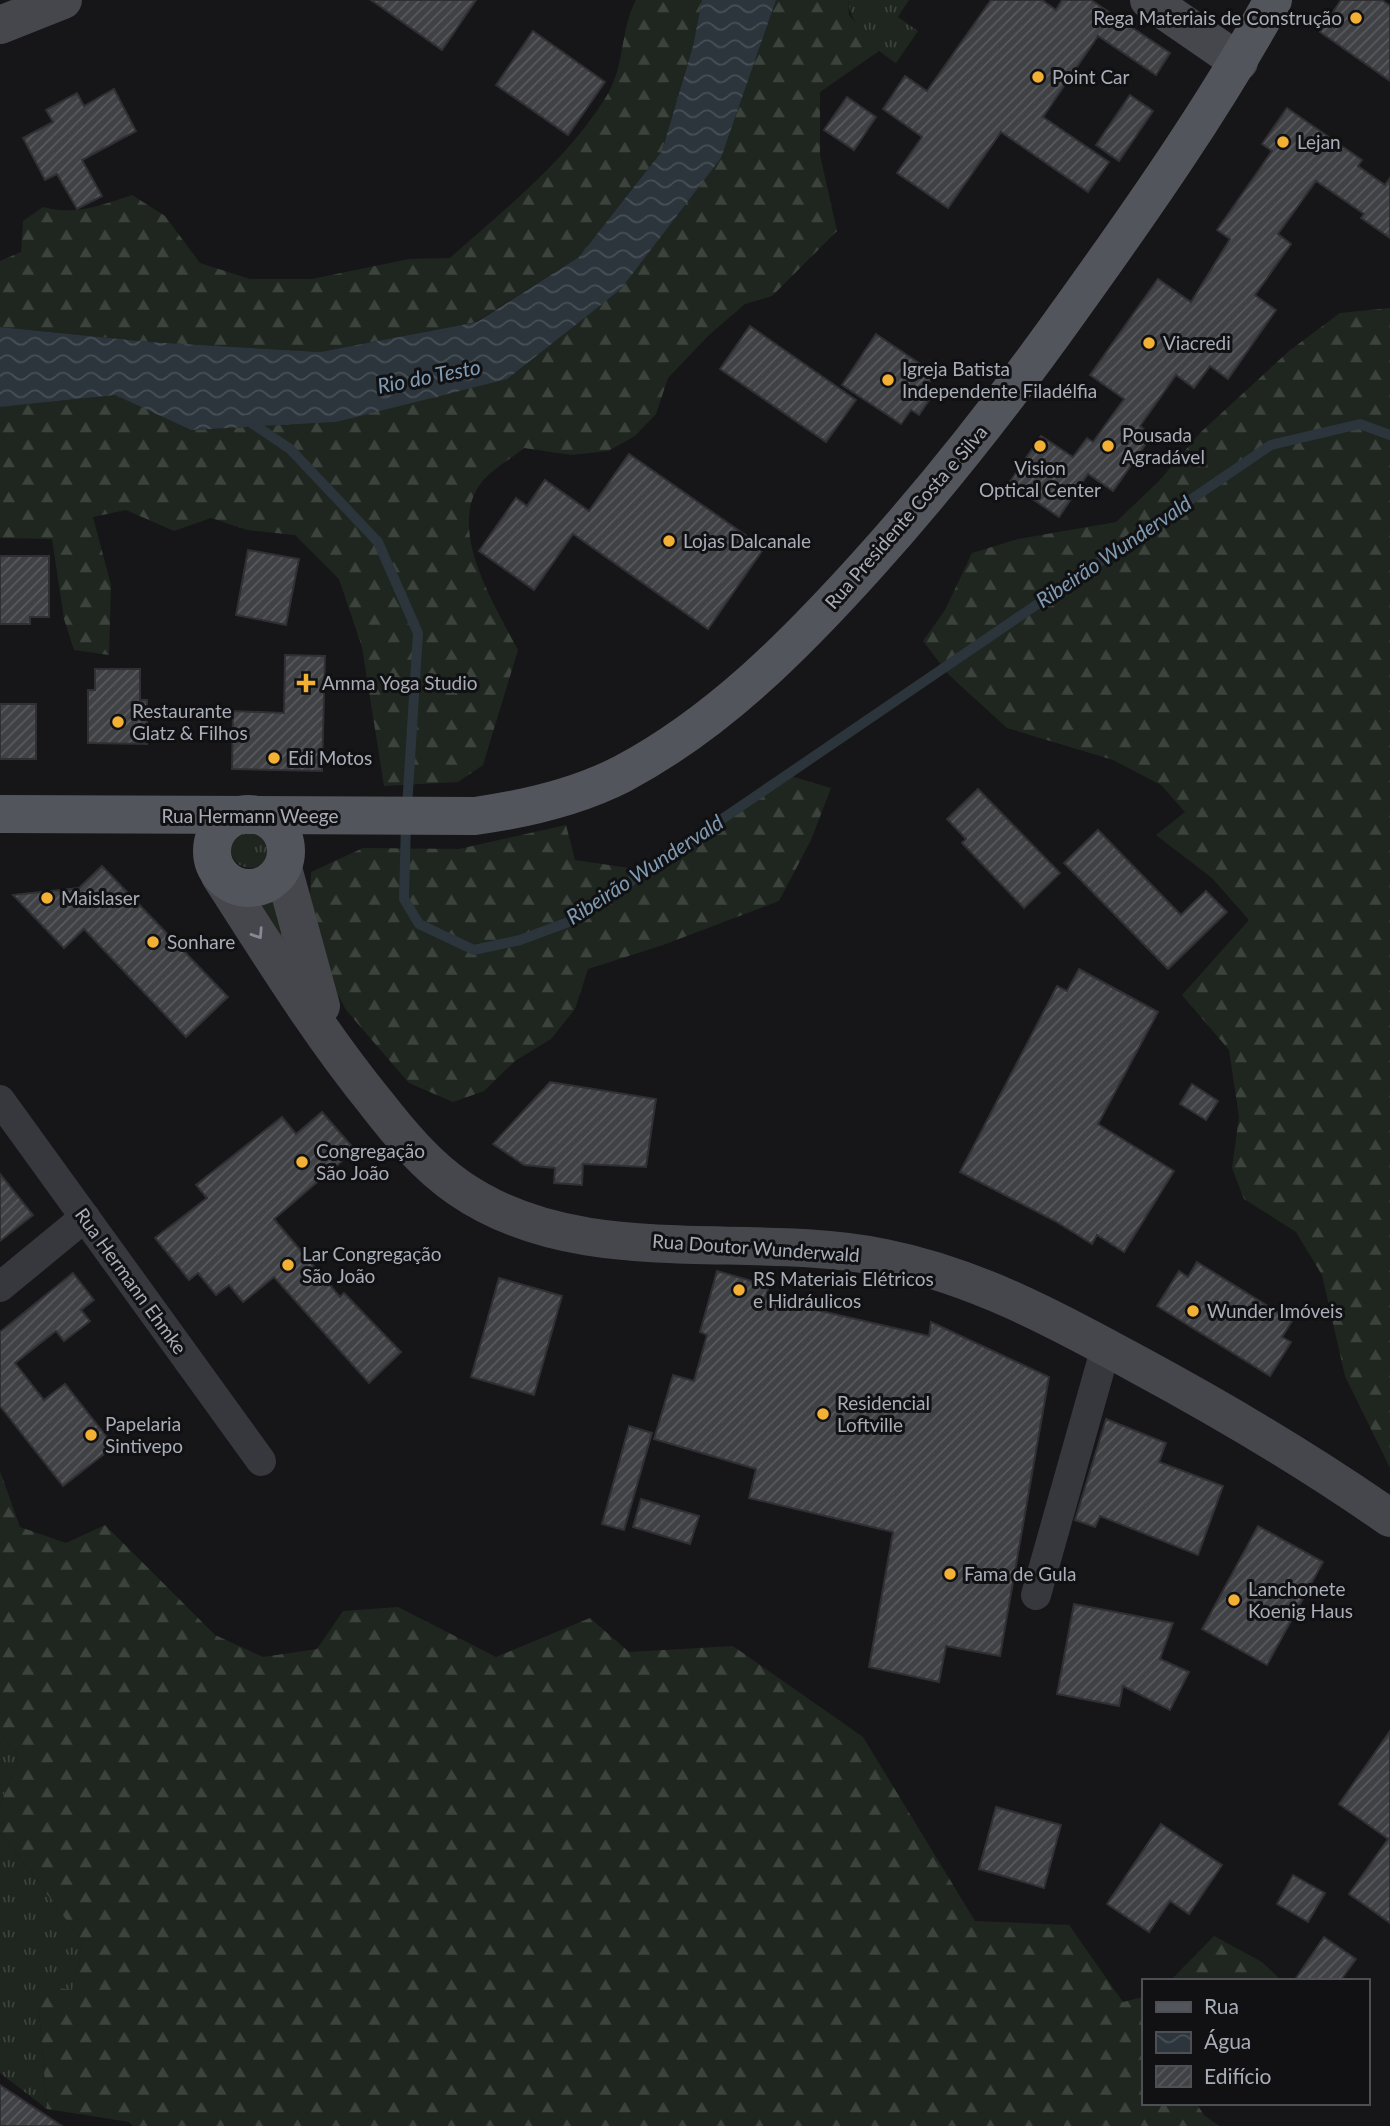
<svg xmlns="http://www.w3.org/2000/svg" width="1390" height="2126" viewBox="0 0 1390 2126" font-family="Lato,sans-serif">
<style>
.grass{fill:url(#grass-tufts)}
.forest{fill:url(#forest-firs)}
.water{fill:url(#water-waves)}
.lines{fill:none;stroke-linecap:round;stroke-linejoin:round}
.stream{stroke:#2c353c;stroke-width:10}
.building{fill:url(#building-hatch);stroke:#303034;stroke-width:2}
.street{stroke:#37383d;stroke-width:30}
.secondary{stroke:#45474d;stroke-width:38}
.primary{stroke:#53555c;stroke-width:38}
.oneway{stroke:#858993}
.poi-dot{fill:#f2b134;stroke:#111113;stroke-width:2.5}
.labels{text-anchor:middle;stroke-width:6;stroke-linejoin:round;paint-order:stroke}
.poi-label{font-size:19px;fill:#a8adb8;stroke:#111113;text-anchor:start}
.street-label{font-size:19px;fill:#a8adb8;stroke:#111113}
.water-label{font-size:21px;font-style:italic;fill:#7f9bb3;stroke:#111113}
</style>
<defs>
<pattern id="grass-tufts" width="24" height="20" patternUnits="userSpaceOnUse" patternTransform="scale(1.75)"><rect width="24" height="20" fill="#1e261f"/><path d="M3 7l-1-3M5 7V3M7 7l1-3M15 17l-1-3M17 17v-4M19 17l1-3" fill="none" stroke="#3c433d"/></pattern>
<pattern id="forest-firs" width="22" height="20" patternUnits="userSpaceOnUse" patternTransform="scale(1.75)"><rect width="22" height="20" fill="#1e261f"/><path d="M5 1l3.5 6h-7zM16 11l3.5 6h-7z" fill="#3c433d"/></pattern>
<pattern id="water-waves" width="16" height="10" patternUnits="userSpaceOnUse" patternTransform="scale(1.75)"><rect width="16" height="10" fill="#2c353c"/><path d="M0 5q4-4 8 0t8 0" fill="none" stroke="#485056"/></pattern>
<pattern id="building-hatch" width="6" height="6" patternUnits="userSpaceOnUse" patternTransform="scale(1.75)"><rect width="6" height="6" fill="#404145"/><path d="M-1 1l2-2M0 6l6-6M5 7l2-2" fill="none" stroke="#595a5e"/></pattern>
</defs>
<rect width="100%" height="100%" fill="#161618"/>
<g class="grass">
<path d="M848,0H909L898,17L918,31L896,63C874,49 850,26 848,0Z"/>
<circle cx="250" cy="849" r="19"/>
<path d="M276,894L298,966L246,900L262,903Z"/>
<path d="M0,1733L19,1757L0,1805Z"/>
<path d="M0,1832L83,1942L72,1991L39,2010L47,2109L0,2073Z"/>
</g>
<g class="forest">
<path d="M636,0H702L693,46L662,151L579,257L476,322L320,352L149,342L0,327V261L21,252L23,221L43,207C74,216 103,205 132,195L165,216L200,263L250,279H312L409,259L450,258C505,209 567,160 606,97C625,67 620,30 636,0Z"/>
<path d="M776,0H848L849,15L879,51L820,92V155L837,231L772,296L745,304L709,335L668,378L656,414L635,436L608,451L572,455L524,448C511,459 491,470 481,483C446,529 495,606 518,650L483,765L458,782L384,786L362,647L339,579L295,535L247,530L211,518L174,531L126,510L93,517L111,585L109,655L74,650L64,619L52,539L0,538V407L115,395L191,430L336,422L621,289L721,158Z"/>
<path d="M1390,308V1468L1345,1376L1322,1275L1296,1232L1244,1199L1232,1168L1239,1117L1229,1050L1182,995L1249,920L1212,878L1156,835L1185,812L1161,785L1113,760L1007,728L949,675L923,641L945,610L972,553L1018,539L1116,522L1159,481L1201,432L1289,351L1340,313Z"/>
<path d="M791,776L831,788L811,840L779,901L663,945L588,969L575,1009L551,1039L515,1061L484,1091L453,1102L409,1083L346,1010L320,961L309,925L311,872L363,848L459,849L566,825L575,860L636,869L712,820Z"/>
<path d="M0,1471L20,1527L66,1543L105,1525L215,1635L263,1657L317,1649L343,1611L398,1607L496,1657L590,1618L629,1652L733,1646L863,1737L975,1921L1069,1925L1123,2002L1143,1997V2103H1196L1204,2115L1219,2126H133L129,2122L47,2109L39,2010L47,1986L72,1990L83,1942L0,1832V1805L19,1757L0,1733Z"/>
<path d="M1214,1936L1262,1962L1282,1981H1170Z"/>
</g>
<path class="water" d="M702,0H776L721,158L621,289L507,379L336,422L191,430L115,395L0,407V327L149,342L320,352L477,322L579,257L662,151L693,46Z"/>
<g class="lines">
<g class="stream">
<path d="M247,420L290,449L378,542L418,633L407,807"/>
<path d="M406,822L404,899L419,924L474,950L520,940L574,920L1271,445L1360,424L1390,435"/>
</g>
</g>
<g class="building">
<path d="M371,0H476L442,50Z"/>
<path d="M991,0H1042L1056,10L1062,0H1091L1170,53L1156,75L1098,36L1043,117L1109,162L1088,192L1001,132L948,208L897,173L922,137L883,109L905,76L927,91Z"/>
<path d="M1341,0H1382L1390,6V81L1320,32Z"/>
<path d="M533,31L605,82L568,135L496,85Z"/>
<path d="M114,89L136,131L82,160L102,196L77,209L57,174L45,180L23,138L53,122L46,110L77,93L84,106Z"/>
<path d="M1130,95L1153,111L1119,161L1096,145Z"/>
<path d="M847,97L876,117L854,150L824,130Z"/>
<path d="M1287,108L1362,160L1358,166L1385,185L1390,178V238L1361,218L1364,214L1316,181L1278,234L1291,244L1255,295L1276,310L1228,379L1210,366L1194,388L1176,375L1140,426L1152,435L1113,491L1088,474L1059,517L1009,483L1041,436L1073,457L1087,438L1093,442L1124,399L1090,375L1158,279L1191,302L1230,239L1217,230L1272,151L1262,144Z"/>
<path d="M750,326L856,400L826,442L720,369Z"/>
<path d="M876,334L935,374L926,387L934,393L919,415L911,410L901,424L842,385Z"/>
<path d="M629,454L764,548L708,629L573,534L534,590L479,551L516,498L527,506L545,480L589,511Z"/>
<path d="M248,550L299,559L286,625L236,615Z"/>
<path d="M0,556H49V617H30V624H0Z"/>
<path d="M285,655L325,656L322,771L232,769L233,711L284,713Z"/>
<path d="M95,669H140V700H147V744L88,743V690H95Z"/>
<rect x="0" y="704" width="36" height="55"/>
<path d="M978,789L1060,873L1024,908L962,843L966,839L947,819Z"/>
<path d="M1098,830L1181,915L1206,891L1227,912L1168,969L1064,863Z"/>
<path d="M102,866L228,997L186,1037L84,929L64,948L13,895L79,888Z"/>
<path d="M1079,969L1158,1012L1098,1124L1174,1171L1124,1252L1097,1235L1092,1244L1055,1221L960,1172L1057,986L1067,991Z"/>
<path d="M550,1082L656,1099L646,1167L583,1164L582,1185L554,1183L555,1168L524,1165L493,1144Z"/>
<path d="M1192,1084L1218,1101L1206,1120L1180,1104Z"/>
<path d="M322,1112L355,1150L274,1219L340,1297L344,1293L401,1352L369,1383L274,1277L243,1302L229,1285L216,1295L198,1273L189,1280L155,1238L207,1198L196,1185L282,1117L296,1134Z"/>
<path d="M0,1174L33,1215L0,1241Z"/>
<path d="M1197,1262L1292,1321L1282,1337L1291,1342L1270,1376L1157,1306L1179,1271L1188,1277Z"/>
<path d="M717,1271L769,1286L765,1298L929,1336L931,1322L1049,1377L1000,1656L946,1646L939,1682L869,1667L893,1532L749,1498L756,1469L654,1439L673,1375L694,1381L707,1335L700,1332Z"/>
<path d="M73,1273L94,1300L81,1310L90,1321L64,1341L56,1331L15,1363L44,1400L65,1384L114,1446L63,1486L0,1406V1332Z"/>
<path d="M499,1278L562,1296L534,1395L471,1377Z"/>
<path d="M1106,1419L1166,1443L1159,1462L1223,1486L1198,1555L1100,1516L1095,1527L1075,1520Z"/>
<path d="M629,1426L652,1433L624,1530L602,1524Z"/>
<path d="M641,1499L699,1516L690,1544L633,1527Z"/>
<path d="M1258,1526L1323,1562L1267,1665L1202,1629Z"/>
<path d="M1074,1604L1173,1623L1160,1659L1189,1672L1170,1710L1123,1686L1119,1706L1057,1694Z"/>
<path d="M1390,1731V1923L1349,1894L1388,1839L1339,1804Z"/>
<path d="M996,1807L1061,1825L1044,1888L979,1869Z"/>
<path d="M1161,1824L1222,1865L1189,1914L1170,1901L1149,1932L1107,1904Z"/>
<path d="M1293,1875L1325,1893L1308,1922L1277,1904Z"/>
<path d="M1324,1937L1356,1959L1340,1981H1294Z"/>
<path d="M0,2085L62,2126H0Z"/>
</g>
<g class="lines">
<g class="street">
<path d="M0,1100L261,1461"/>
<path d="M0,1287L85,1217"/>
<path d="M1036,1595L1106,1347"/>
</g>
<g class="secondary">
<path d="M1149,0L1239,62"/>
<path d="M0,25L63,0"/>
<path d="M283,868L321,1006"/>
<path d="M220,876C270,953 318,1032 376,1103C400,1134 427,1166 459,1188C582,1273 746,1229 885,1258C975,1276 1057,1320 1137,1364C1224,1411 1309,1461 1390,1518"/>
</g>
<g class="primary">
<circle cx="249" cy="851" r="37"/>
<path d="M0,814L475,816C525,809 577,797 622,774C718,723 796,644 868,564C942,482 1009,396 1073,306C1144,207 1214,107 1273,0"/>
</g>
</g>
<defs><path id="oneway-chevron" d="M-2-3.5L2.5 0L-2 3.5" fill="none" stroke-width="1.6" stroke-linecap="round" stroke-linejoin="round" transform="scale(1.75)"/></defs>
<use class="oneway" href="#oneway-chevron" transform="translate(258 934) rotate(57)"/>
<g class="poi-dot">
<circle cx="1356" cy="18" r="7"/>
<circle cx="1038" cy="77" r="7"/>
<circle cx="1283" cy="142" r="7"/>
<circle cx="1149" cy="343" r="7"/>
<circle cx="888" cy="380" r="7"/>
<circle cx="1040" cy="446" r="7"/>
<circle cx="1108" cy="446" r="7"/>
<circle cx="669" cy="541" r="7"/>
<path d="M302.5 672.5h7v7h7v7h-7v7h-7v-7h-7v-7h7z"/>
<circle cx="118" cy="722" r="7"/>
<circle cx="274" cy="758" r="7"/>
<circle cx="47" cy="898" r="7"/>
<circle cx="153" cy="942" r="7"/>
<circle cx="302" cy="1162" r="7"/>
<circle cx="288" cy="1265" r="7"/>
<circle cx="739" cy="1290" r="7"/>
<circle cx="1193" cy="1311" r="7"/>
<circle cx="823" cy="1414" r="7"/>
<circle cx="91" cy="1435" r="7"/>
<circle cx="950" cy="1574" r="7"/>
<circle cx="1234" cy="1600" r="7"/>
</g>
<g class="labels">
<g class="poi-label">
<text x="1342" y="25" text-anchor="end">Rega Materiais de Construção</text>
<text x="1052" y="84">Point Car</text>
<text x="1297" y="149">Lejan</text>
<text x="1163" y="350">Viacredi</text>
<text x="902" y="376">Igreja Batista<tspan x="902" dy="22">Independente Filadélfia</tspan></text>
<text x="1122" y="442">Pousada<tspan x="1122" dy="22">Agradável</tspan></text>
<text x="1040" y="475" text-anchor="middle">Vision<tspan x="1040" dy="22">Optical Center</tspan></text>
<text x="683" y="548">Lojas Dalcanale</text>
<text x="322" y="690">Amma Yoga Studio</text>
<text x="132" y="718">Restaurante<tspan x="132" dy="22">Glatz &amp; Filhos</tspan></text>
<text x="288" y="765">Edi Motos</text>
<text x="61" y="905">Maislaser</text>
<text x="167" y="949">Sonhare</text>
<text x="316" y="1158">Congregação<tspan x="316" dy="22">São João</tspan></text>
<text x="302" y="1261">Lar Congregação<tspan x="302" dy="22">São João</tspan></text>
<text x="753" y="1286">RS Materiais Elétricos<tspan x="753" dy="22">e Hidráulicos</tspan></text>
<text x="1207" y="1318">Wunder Imóveis</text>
<text x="837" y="1410">Residencial<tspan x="837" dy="22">Loftville</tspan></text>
<text x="105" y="1431">Papelaria<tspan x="105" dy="22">Sintivepo</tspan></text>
<text x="964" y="1581">Fama de Gula</text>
<text x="1248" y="1596">Lanchonete<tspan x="1248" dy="22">Koenig Haus</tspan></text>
</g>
<g class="street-label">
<text transform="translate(906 517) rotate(-49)" y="7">Rua Presidente Costa e Silva</text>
<text x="250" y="823">Rua Hermann Weege</text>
<text transform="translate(756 1248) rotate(4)" y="7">Rua Doutor Wunderwald</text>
<text transform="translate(131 1281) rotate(54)" y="7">Rua Hermann Ehmke</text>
</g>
<g class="water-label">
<text transform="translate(429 377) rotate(-11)" y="7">Rio do Testo</text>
<text transform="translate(1114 552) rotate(-34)" y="7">Ribeirão Wundervald</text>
<text transform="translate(645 870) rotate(-33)" y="7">Ribeirão Wundervald</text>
</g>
</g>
<rect x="1142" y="1979" width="228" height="126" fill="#111113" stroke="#4d4f55" stroke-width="2"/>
<rect x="1156" y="2002" width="35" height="10" fill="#53555c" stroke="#4d4f55" stroke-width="2"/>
<text x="1204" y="2014" font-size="21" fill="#a8adb8">Rua</text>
<rect x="1156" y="2032" width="35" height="21" fill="url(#water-waves)" stroke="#4d4f55" stroke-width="2"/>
<text x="1204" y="2049" font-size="21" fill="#a8adb8">Água</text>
<rect x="1156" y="2066" width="35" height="21" fill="url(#building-hatch)" stroke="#4d4f55" stroke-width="2"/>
<text x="1204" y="2084" font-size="21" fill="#a8adb8">Edifício</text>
</svg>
